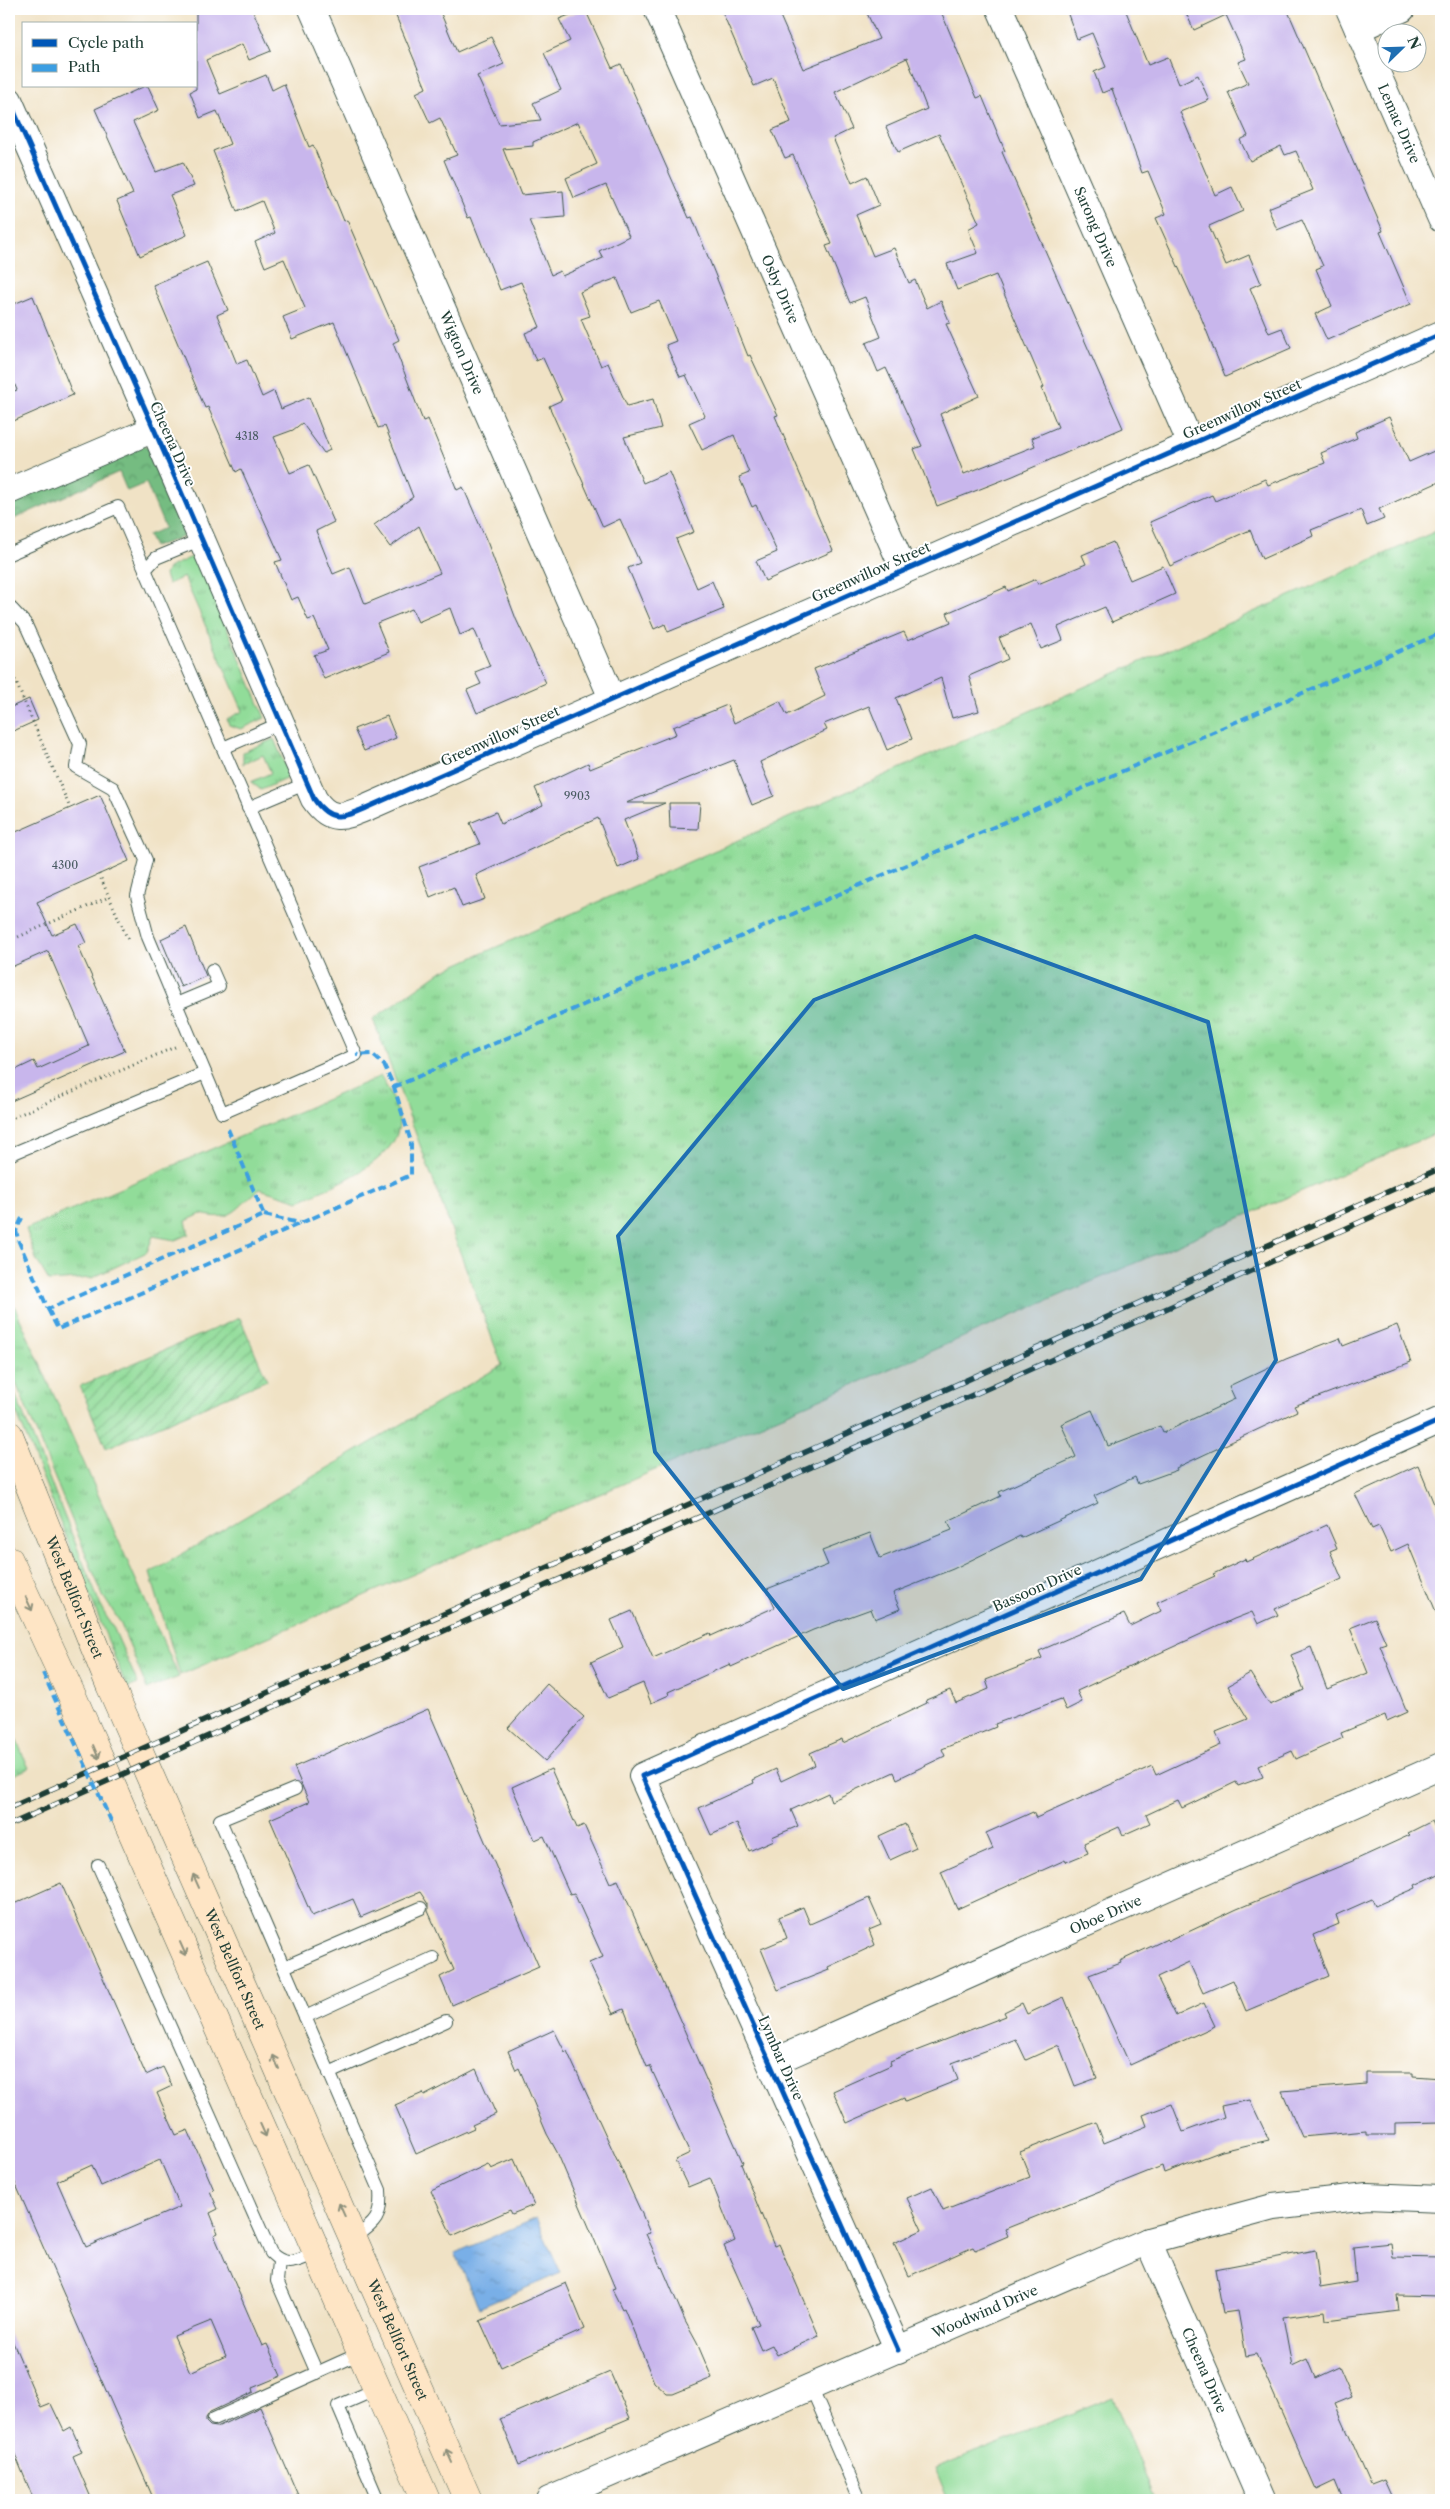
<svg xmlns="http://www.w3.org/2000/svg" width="1450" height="2509" viewBox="0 0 1450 2509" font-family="'Libre Caslon Text',serif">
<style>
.grass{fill:url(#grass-tufts);stroke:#588c66}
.forest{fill:url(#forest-crowns);stroke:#4a7c5a}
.park{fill:#91dc99;stroke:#588c66}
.garden{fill:url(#garden-furrows);stroke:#588c66}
.water{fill:url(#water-ripples);stroke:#4c768e}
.building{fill:#c8b6ec;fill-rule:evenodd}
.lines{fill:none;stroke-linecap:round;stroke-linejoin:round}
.service-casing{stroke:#3e564a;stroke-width:14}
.minor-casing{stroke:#3e564a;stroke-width:28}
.secondary-casing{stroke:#3e564a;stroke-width:29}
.path{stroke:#3e564a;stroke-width:3;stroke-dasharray:1 4;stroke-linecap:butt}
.service{stroke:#fff;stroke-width:12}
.minor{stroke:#fff;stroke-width:26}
.secondary{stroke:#fee5c5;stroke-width:28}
.rail-casing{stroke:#1f3d34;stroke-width:5.5}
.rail{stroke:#fff;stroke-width:4;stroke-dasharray:11;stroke-linecap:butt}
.quiet{stroke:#3c9ee2;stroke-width:4;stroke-dasharray:8 4;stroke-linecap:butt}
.cycleway-casing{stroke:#fff;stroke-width:8}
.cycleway{stroke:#0057b8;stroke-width:5}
.oneway{stroke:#8e917c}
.marked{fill:#1f6fb2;fill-opacity:0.2;stroke:#1f6fb2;stroke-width:4;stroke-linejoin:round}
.labels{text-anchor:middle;stroke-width:4;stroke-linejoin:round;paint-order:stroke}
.number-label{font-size:11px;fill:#495b62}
.street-label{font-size:14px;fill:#1f3d34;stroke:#fff}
</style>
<defs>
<pattern id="grass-tufts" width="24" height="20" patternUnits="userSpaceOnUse" patternTransform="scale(1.25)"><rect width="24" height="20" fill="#91dc99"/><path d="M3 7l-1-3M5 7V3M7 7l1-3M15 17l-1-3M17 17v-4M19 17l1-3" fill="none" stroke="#76b47e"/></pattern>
<pattern id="forest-crowns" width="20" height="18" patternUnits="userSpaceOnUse" patternTransform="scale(1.25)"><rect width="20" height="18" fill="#74bc81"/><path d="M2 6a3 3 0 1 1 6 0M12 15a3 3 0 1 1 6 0" fill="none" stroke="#5f9a6a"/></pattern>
<pattern id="garden-furrows" width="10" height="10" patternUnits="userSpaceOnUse" patternTransform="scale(1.25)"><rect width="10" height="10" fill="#91dc99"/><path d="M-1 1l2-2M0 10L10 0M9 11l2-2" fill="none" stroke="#76b47e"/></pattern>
<pattern id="water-ripples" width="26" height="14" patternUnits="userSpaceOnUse" patternTransform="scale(1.25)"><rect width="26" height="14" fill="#79afe7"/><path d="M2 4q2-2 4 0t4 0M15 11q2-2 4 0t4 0" fill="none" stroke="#6390bc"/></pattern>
</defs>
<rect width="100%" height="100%" fill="#fff"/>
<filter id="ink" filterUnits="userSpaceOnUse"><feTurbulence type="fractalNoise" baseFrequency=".02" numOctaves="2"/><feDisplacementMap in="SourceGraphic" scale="10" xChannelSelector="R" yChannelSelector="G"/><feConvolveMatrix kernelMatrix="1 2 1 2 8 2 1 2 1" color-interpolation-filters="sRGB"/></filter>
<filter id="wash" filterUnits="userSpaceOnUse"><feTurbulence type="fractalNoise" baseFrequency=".0096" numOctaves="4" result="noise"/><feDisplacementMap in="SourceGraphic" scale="20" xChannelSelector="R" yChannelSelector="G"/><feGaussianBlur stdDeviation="1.12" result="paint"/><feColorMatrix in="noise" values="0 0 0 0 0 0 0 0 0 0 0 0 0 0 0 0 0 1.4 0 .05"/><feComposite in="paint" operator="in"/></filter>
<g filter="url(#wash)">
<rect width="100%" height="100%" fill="#f0e2c5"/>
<g class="grass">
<path d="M1441,529V1131L180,1675L150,1573L502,1365L373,1019L440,972Z"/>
<path d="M196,555L265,718L241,729L229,725L227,719L243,711L184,577L168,584L165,575L168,568Z"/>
<path d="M274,739L290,777L261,790L251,782L271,773L263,755L243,764V752Z"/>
<path d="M381,1076C387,1089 400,1109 399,1123C398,1162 330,1187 299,1201L260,1189C236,1207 234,1223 201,1214L186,1221L189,1234L175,1240L153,1236L147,1252L92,1278L49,1281L36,1259L26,1229Z"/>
<path d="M9,1294L179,1677L147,1689L120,1622L103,1596L9,1366Z"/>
<path d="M9,1379L102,1609L114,1629L138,1684L127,1688L9,1394Z"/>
<path d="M9,1724L29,1768L9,1777Z"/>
</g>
<path class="forest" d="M142,443L150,450L185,531L183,537L154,547L148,535L165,528L146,483L127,491L119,472L9,521V498Z"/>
<path class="park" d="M1113,2397L1154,2500H948L935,2468Z"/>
<path class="garden" d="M240,1318L267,1380L106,1448L80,1386Z"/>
<path class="water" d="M536,2218L561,2273L479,2308L455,2253Z"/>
<g id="blocks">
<g class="building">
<path d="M196,9H252L271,51L249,60L242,44L206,60L220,94L266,75L272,90L284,84L309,147L313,145L344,221L347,220L399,340L393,343L423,421L428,419L457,490L463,487L488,544L516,619L546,683L477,713L467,690L481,684L475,672L490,666L474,629L460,635L450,608L418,622L412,609L377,623L389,652L324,679L314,655L328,650L314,618L308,620L298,597L291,600L275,562L282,560L241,469L236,472L208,407L205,408L153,285L207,262L228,310L217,315L237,364L247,360L262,397L274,391L281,409L309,397L330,450L324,453L302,423L293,430L274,437L290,473L309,465L334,522L316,531L333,574L350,567L365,604L440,573L419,526L390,547L374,525L413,497L385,426L378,428L334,322L292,339L283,317L305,308L284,259L265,267L255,242L275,233L262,201L237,212L213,151L230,144L217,111L200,118L190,92L196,89Z"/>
<path d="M393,9H439L457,52L491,37L504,64L477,76L499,124L541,120L533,103L561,90L544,53L570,41L559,19L585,9L612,68L621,64L689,218L692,217L748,356L750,355L778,415L775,416L833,551L765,581L756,561L777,552L756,505L752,507L739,477L749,473L734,435L702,450L689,423L705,416L686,375L680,377L666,345L676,341L659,301L631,312L617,278L580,292L590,316L581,319L601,366L608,363L627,406L653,399L661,428L624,437L643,483L669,472L694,532L676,539L697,588L712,581L724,609L668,632L665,624L654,629L628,568L640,563L620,519L603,527L549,406L562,400L543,358L536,361L525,333L540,327L521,282L500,290L471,217L468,218L444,160L457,155L440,118L430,123L416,93L426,88ZM578,122L597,164L566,178L574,198L606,185L629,236L599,251L603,258L562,276L560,271L551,275L529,220L565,217L563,191L521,195L503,149L533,146V142Z"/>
<path d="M721,9H777L803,69L879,39L865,9H940L977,98L982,96L1005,151L1002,152L1123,428L1013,476L937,506L914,449L922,446L886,368L878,372L866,343L881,337L865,297L850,303L826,246L832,244L793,155L785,158L772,130L791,122L773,78L754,86ZM907,58L927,109L886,127L898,152L939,134L979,223L968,229L978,253L947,264L957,290L996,275L1044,387L1042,388L1058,427L1032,438L1035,446L964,474L940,414L979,396L946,324L950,323L941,301L927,308L915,280L909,283L894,248L873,256L856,215L879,205L867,176L852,183L833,138L852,129L835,92Z"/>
<path d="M1066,9H1125L1148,65L1168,57L1179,84L1198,75L1209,100L1180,112L1215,195L1232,187L1243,211L1209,226L1226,265L1249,255L1261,283L1250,288L1269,333L1282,328L1291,348L1225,377L1201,317L1156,218L1166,214L1148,171L1142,173L1112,89L1102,93L1094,72L1106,67L1092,33L1077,39Z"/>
<path d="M1184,9H1287L1383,231L1380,232L1411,304L1327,340L1315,314L1332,306L1316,269L1323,266L1302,220L1277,230L1268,208L1313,190L1296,151L1285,155L1281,146L1250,161L1240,140L1248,136L1228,92L1248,83L1238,62L1246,59L1226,15L1194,30Z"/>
<path d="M145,86H148L159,110L133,122L156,172L183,162L194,186L170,195L187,235L140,256L117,201L133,194L95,109Z"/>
<path d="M33,296L73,395L9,423V393L17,390L9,371V306Z"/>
<path d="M1389,417L1409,462L1441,448V481L1379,509L1384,519L1367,526L1361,510L1311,530L1313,536L1262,559L1250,530L1170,566L1150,522L1212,495L1215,501L1265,479L1268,485L1325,463L1321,453L1357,438L1355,432Z"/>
<path d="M1113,542L1130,580L1163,566L1175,594L1112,622L1105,607L1058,627L1063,640L1041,649L1031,624L999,638L1008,659L969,676L979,711L952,718L941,678L896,698L912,739L887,750L869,706L824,724L827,730L760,762L774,796L752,805L734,760L626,803H665L624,820L639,859L618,868L598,818L476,875L485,899L462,907L454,887L430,897L419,867L480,844L470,823L496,812L501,824L543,805L535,788L588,763L590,769L676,734L673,727L727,705L734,723L780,701L787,715L825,696L814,669L904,632L908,640L951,622L947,613L1006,587L1008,591L1036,579L1038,584L1086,564L1082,555Z"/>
<path d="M29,699L38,720L9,733V708Z"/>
<path d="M387,716L396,738L364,751L354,729Z"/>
<path d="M100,795L129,861L37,902L52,935L77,924L86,943L78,946L125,1051L9,1102V1073L34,1061L38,1069L89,1046L48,951L9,968V835Z"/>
<path d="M669,803H700L698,829L670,828Z"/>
<path d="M186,927L206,976L181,987L161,939Z"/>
<path d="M1397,1325L1411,1362L1294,1406L1297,1411L1176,1468L1177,1470L1138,1484L1135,1477L1094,1496L1098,1503L1021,1538L1020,1536L953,1569L893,1593L900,1609L875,1619L871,1609L813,1630L731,1667L730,1664L668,1692L669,1695L651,1703L643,1683L608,1698L591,1662L623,1647L611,1620L632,1611L653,1658L710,1633L711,1636L775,1607L767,1589L828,1565L822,1551L870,1533L880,1558L952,1530L948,1521L1001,1496L999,1492L1076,1457L1061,1424L1092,1410L1108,1446L1160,1426L1163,1433L1235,1399L1229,1386L1286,1359L1340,1338L1343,1346Z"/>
<path d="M1418,1465L1441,1521V1624L1408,1544L1391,1552L1379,1526L1372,1529L1355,1494Z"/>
<path d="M1327,1525L1337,1548L1330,1551L1342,1579L1275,1609L1278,1615L1258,1624L1252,1612L1234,1619L1077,1691L1082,1702L1066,1710L1061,1699L995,1724L996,1727L942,1749L945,1756L897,1779L894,1772L831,1801L828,1793L791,1810L798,1826L772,1837L774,1840L749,1851L737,1823L711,1835L699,1808L754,1783L753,1780L776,1769L781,1781L815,1765L810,1753L842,1739L843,1743L927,1703L926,1700L950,1690L956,1703L989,1689L986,1680L1042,1658L1039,1651L1124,1614L1130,1626L1161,1611L1157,1602L1215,1576L1213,1574L1245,1559L1246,1562Z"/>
<path d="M1375,1618L1386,1643L1380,1645L1407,1712L1387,1721L1385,1715L1341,1733L1343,1738L1296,1759L1292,1751L1258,1766L1263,1777L1238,1786L1236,1782L1182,1808L1178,1800L1146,1815L1150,1823L1123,1835L1119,1827L1084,1843L1088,1853L1066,1862L1065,1860L957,1909L941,1872L993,1849L986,1833L1033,1812L1036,1818L1152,1766L1156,1775L1221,1745L1216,1732L1248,1719L1228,1686L1250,1673L1270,1705L1304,1690L1291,1655L1311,1647L1327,1689L1368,1673L1350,1628Z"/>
<path d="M547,1684L584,1717L545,1761L508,1728Z"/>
<path d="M428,1709L539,1967L452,2005L440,1977L454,1970L428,1911V1904L420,1892L361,1917L353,1899L312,1916L270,1819L309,1802L294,1767Z"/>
<path d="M551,1769L577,1828L584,1825L610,1883L618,1880L743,2163L741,2164L774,2246L779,2244L819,2336L777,2355L772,2345L761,2350L751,2327L759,2324L724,2246L735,2241L710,2178L688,2187L675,2160L690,2153L650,2066L647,2067L624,2009L613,2014L589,1963L603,1957L574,1893L570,1894L544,1836L535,1840L512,1787Z"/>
<path d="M1432,1821L1441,1841V1873L1415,1885L1416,1888L1375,1906L1372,1899L1336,1915L1339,1924L1313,1935L1329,1976L1246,2011L1233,1980L1203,1993L1189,1962L1157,1977L1176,2016L1204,2003L1215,2026L1130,2065L1089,1975L1121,1963L1120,1961L1167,1939L1169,1941L1237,1909L1355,1860L1410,1835L1408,1833Z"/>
<path d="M905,1824L916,1848L890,1860L879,1836Z"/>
<path d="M61,1883L146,2075L163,2067L172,2086L157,2093L176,2135L188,2130L214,2190L210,2191L218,2209L210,2213L218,2233L214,2235L262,2346L267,2344L281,2376L252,2388L253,2392L210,2412L206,2418V2422L210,2426L217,2427L260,2407L300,2500H154L9,2169V1906ZM160,2160L180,2207L86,2247L57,2181L92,2165L101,2186ZM211,2321L226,2356L190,2372L174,2336Z"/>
<path d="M869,1898L881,1925L869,1930L875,1945L828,1967L829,1970L778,1990L761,1949L787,1938L779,1917L803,1907L810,1924Z"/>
<path d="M1064,1997L1097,2078L1075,2086L1059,2045L1026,2060L1016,2039L952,2063L958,2080L905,2101L904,2098L847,2123L833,2091L891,2065L890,2061L1006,2016L1004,2012L1022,2003L1027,2014Z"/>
<path d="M554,2030L565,2052L567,2051L642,2214L650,2233L646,2234L661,2268L662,2267L685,2321L697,2343L712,2378L673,2394H667L654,2382L624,2308L622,2309L612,2289L615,2288L557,2152L547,2134L519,2068L516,2070L508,2051Z"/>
<path d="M476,2069L496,2114L472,2125L474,2128L416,2154L395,2105L423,2093L424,2096Z"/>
<path d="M1366,2073H1413V2076L1441,2078V2122L1395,2123V2135H1366V2131L1302,2137L1282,2091L1366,2084Z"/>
<path d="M1250,2100L1269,2140L1222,2151L1164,2173L1162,2166L1005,2229L1008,2236L975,2250L973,2247L909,2276L894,2243L922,2230L907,2198L932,2187L943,2211L1030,2177L1020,2152L1096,2122L1104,2143L1147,2126L1143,2115L1172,2104L1183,2132L1224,2117L1221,2106Z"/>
<path d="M514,2159L534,2205L512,2214L510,2210L452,2236L431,2191L488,2164L491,2169Z"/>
<path d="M1391,2243L1393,2257L1441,2258V2296L1397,2295L1399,2311L1326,2320L1325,2311L1283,2317L1292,2366L1307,2359L1315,2378L1339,2367L1352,2397L1335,2404L1371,2485L1384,2480L1393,2500H1336L1342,2498L1335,2481L1316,2490L1256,2354L1246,2356L1238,2311L1223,2313L1215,2269L1315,2250L1320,2288L1356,2282L1353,2247Z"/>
<path d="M566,2283L585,2329L501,2367L480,2321Z"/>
<path d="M9,2333L41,2408L51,2404L64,2431L71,2427L82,2452L73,2456L92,2500H34L9,2440Z"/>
<path d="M610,2372L630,2418L519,2465L500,2419Z"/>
</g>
</g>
</g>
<g filter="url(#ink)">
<use href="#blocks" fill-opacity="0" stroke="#3e564a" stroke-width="1"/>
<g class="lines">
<g class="service-casing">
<g id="service">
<path d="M9,554L118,507L356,1055L222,1113L148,937L137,896L146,860L113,788L76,767L80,744L25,623L9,606"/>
<path d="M145,570L156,558L202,539"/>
<path d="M223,748L281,723"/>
<path d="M248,808L307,783"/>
<path d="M176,1004L219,986L212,970"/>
<path d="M9,1155L205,1073"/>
<path d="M295,1789L220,1820L380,2190C382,2217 376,2223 354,2238"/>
<path d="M98,1865L271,2253C287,2269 298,2260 317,2253"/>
<path d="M284,1967L421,1908"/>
<path d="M305,2017L433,1958"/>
<path d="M329,2073L446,2021"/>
<path d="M279,2262L277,2281L317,2373"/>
<path d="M811,2387L860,2500"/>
<path d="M377,2389L338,2406L378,2500"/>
<path d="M214,2419L361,2353"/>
</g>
</g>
<g class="minor-casing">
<g id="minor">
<path id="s1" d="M312,9L612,698"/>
<path id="s2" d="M657,9L904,570"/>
<path id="s3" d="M1000,9L1191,444"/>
<path id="s4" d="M1349,9L1441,219"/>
<path d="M1358,29L1402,9"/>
<path d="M9,100L154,429L314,799C331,824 344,817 368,807L1441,334"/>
<path d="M9,491L154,429"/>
<path id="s5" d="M771,2063L1441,1766"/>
<path id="s6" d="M1148,2241L1261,2500"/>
<path d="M898,2350L642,1776L1441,1420"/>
<path id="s7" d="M549,2500L1148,2241L1273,2207L1367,2196L1441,2199"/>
</g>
</g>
<g class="secondary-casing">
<g id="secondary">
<path id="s8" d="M9,1435L110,1685L468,2500"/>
<path d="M9,1560L74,1700L426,2500"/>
</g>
</g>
<g class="path">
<path d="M9,666L70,808"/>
<path d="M99,874L128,940"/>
<path d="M9,941L109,897"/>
<path d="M9,1119L175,1047"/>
</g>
<use href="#service" class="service"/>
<use href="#minor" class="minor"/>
<use href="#secondary" class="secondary"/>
<g class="rail-casing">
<g id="rail">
<path d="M9,1808L1441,1168"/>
<path d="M9,1825L1441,1186"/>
</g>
</g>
<use href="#rail" class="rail"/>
<g class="quiet">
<path d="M394,1087L1441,633"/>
<path d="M264,1215L300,1223"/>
<path d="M22,1218L16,1231L19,1242L48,1309L264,1215L228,1129"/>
<path d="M48,1309L58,1329L411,1175V1142L394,1087L384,1065L372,1054L356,1055"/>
<path d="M43,1673L112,1823"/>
</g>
<g class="cycleway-casing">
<g id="cycleway">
<path d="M9,100L154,429L314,799C331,824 344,817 368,807L1441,334"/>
<path d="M898,2350L642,1776L1441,1420"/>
</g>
</g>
<use href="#cycleway" class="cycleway"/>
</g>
<defs><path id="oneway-shaft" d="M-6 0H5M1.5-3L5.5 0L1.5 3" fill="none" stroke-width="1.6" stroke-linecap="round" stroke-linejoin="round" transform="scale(1.25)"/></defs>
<g class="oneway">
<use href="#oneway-shaft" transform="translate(29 1604) rotate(65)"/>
<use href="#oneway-shaft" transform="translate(96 1752) rotate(67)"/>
<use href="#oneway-shaft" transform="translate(196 1881) rotate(-114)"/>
<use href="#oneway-shaft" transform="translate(183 1949) rotate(66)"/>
<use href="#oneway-shaft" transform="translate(276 2062) rotate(-114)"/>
<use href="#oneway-shaft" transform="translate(263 2130) rotate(66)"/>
<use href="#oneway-shaft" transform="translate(342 2210) rotate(-114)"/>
<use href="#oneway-shaft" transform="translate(449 2456) rotate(-114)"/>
</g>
</g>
<path class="marked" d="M975,936L1208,1022L1276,1360L1141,1579L843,1689L655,1452L618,1236L814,1000Z"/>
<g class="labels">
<g class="number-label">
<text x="247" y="440">4318</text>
<text x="577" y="800">9903</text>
<text x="65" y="869">4300</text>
</g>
<g class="street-label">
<text dy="5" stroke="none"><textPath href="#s4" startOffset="125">Lemac Drive</textPath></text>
<text dy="5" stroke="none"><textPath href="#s3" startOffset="238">Sarong Drive</textPath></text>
<text dy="5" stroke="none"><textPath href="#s2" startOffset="306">Osby Drive</textPath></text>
<text dy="5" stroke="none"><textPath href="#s1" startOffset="375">Wigton Drive</textPath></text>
<text transform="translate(1242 409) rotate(-24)" y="5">Greenwillow Street</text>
<text transform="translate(173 444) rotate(66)" y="5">Cheena Drive</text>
<text transform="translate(871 572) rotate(-24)" y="5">Greenwillow Street</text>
<text transform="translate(500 736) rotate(-24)" y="5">Greenwillow Street</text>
<text transform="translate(1037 1588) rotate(-24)" y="5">Bassoon Drive</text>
<text dy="5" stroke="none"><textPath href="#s8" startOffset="175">West Bellfort Street</textPath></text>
<text dy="5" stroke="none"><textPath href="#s5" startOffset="366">Oboe Drive</textPath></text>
<text dy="5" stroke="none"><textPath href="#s8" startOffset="580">West Bellfort Street</textPath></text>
<text transform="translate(781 2058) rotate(66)" y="5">Lymbar Drive</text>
<text dy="5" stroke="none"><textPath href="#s7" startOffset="475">Woodwind Drive</textPath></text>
<text dy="5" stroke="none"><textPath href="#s8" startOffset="985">West Bellfort Street</textPath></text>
<text dy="5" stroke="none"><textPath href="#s6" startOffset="141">Cheena Drive</textPath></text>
</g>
</g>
<rect width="1450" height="2509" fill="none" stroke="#fff" stroke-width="30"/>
<rect x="22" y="22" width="175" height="65" fill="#ffffff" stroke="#a5b1ae"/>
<rect x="32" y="39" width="25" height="8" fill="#0057b8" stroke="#a5b1ae"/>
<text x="68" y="48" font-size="15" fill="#1f3d34">Cycle path</text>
<rect x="32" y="64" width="25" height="8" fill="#3c9ee2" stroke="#a5b1ae"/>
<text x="68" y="72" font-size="15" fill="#1f3d34">Path</text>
<g transform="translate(1402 48) rotate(67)"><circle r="24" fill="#ffffff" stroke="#a5b1ae"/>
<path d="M0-4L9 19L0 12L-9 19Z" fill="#1f6fb2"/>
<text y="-8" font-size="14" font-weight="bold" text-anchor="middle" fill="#1f3d34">N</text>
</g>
</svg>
